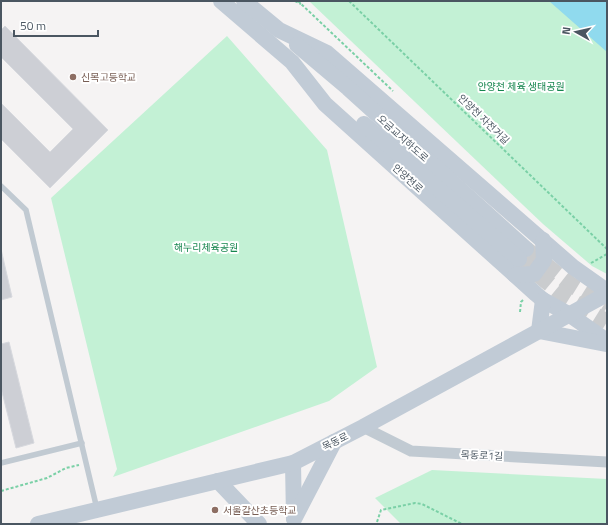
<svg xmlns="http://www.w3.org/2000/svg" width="608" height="525" viewBox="0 0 608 525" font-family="'Titillium Web','Noto Sans KR',sans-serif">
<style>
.green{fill:#c3f1d5}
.water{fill:#90daee}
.building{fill:#cdcfd5;stroke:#d7d9de}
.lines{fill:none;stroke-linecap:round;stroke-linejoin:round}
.secondary-tunnel{stroke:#caccce;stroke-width:16;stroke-dasharray:16 8;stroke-linecap:butt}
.path{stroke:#7ad0a6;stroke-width:2;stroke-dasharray:3 2;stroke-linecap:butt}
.lane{stroke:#c1cad2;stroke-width:5.5}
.street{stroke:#c1cad2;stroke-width:11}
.secondary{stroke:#c1cbd6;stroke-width:16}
.education-dot{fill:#8d6e63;stroke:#fff;stroke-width:1.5}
.labels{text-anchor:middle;stroke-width:4;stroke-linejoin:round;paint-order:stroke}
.education-label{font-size:10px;fill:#785e54;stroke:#fff;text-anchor:start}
.park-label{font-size:10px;fill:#17864f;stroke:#fff}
.street-label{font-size:10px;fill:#4a5661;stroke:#fff}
</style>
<rect width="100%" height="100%" fill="#f5f3f3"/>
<g class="green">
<path d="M309,1H607V274L592,266L543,224Z"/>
<path d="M227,36L327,150L377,367L329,401L113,477L117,469L51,198Z"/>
<path d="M432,470L607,479V524H401L375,498Z"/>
</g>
<path class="water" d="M549,1H607V52Z"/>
<g class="building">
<path d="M5,26L108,130L50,188L1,139V103L50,152L73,129L1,57V30Z"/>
<path d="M1,249L12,297L1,300Z"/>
<path d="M9,342L34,443L16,448L1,388V344Z"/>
</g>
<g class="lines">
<g class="secondary-tunnel">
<path d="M526,249L570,284L607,307"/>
<path d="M519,259L563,295L607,322"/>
</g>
<g class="path">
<path d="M295,1L301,4"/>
<path d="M298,1L393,91"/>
<path d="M349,1L607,249"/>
<path d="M591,263L607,254"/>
<path d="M520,312L521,302L523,300"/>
<path d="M1,491L47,478L66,468L79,465"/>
<path d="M377,522L381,510L415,503L422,504L462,524"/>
</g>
<g class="lane">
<path d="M1,186L26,210L97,509"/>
<path d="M1,463L82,443"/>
</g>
<path class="street" d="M363,427L411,451L607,462"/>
<g class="secondary">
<path d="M221,1L292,62L325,104L536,294L543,300L570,315L607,341"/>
<path d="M244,1L279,30L327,53L573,267L607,291"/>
<path d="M297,45L348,88L526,249"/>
<path d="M364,124L519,259"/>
<path d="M515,275L534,274L544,260L543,240"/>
<path d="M543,300L539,331L606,344"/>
<path d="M293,463L294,518"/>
<path d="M218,481L259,524"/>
<path d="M294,519L334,442"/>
<path d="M38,524L293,463L363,427L607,294"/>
</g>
</g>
<g class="education-dot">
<circle cx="73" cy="77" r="4"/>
<circle cx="215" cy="510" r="4"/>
</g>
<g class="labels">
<g class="education-label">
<text x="81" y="81">신목고등학교</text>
<text x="223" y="514">서울갈산초등학교</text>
</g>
<g class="park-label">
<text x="521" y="90">안양천 체육 생태공원</text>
<text x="206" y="251">해누리체육공원</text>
</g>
<g class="street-label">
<text transform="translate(484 119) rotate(44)" y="4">안양천 자전거길</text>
<text transform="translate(403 138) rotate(42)" y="4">오금교지하도로</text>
<text transform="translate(408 178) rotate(42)" y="4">안양천로</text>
<text transform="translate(335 441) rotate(-27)" y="4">목동로</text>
<text transform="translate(482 455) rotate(3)" y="4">목동로1길</text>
</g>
</g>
<rect width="608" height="525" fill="none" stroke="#4a5661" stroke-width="4"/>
<g transform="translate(576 32) rotate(278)" stroke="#ffffff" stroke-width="3" paint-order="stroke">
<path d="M0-3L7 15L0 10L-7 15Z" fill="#4a5661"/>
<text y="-6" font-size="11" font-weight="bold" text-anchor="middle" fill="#4a5661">N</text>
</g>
<path d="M14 30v6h84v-6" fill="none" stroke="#4a5661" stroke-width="2"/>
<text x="20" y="30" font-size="12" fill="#4a5661" stroke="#ffffff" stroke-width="3" paint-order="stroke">50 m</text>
</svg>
